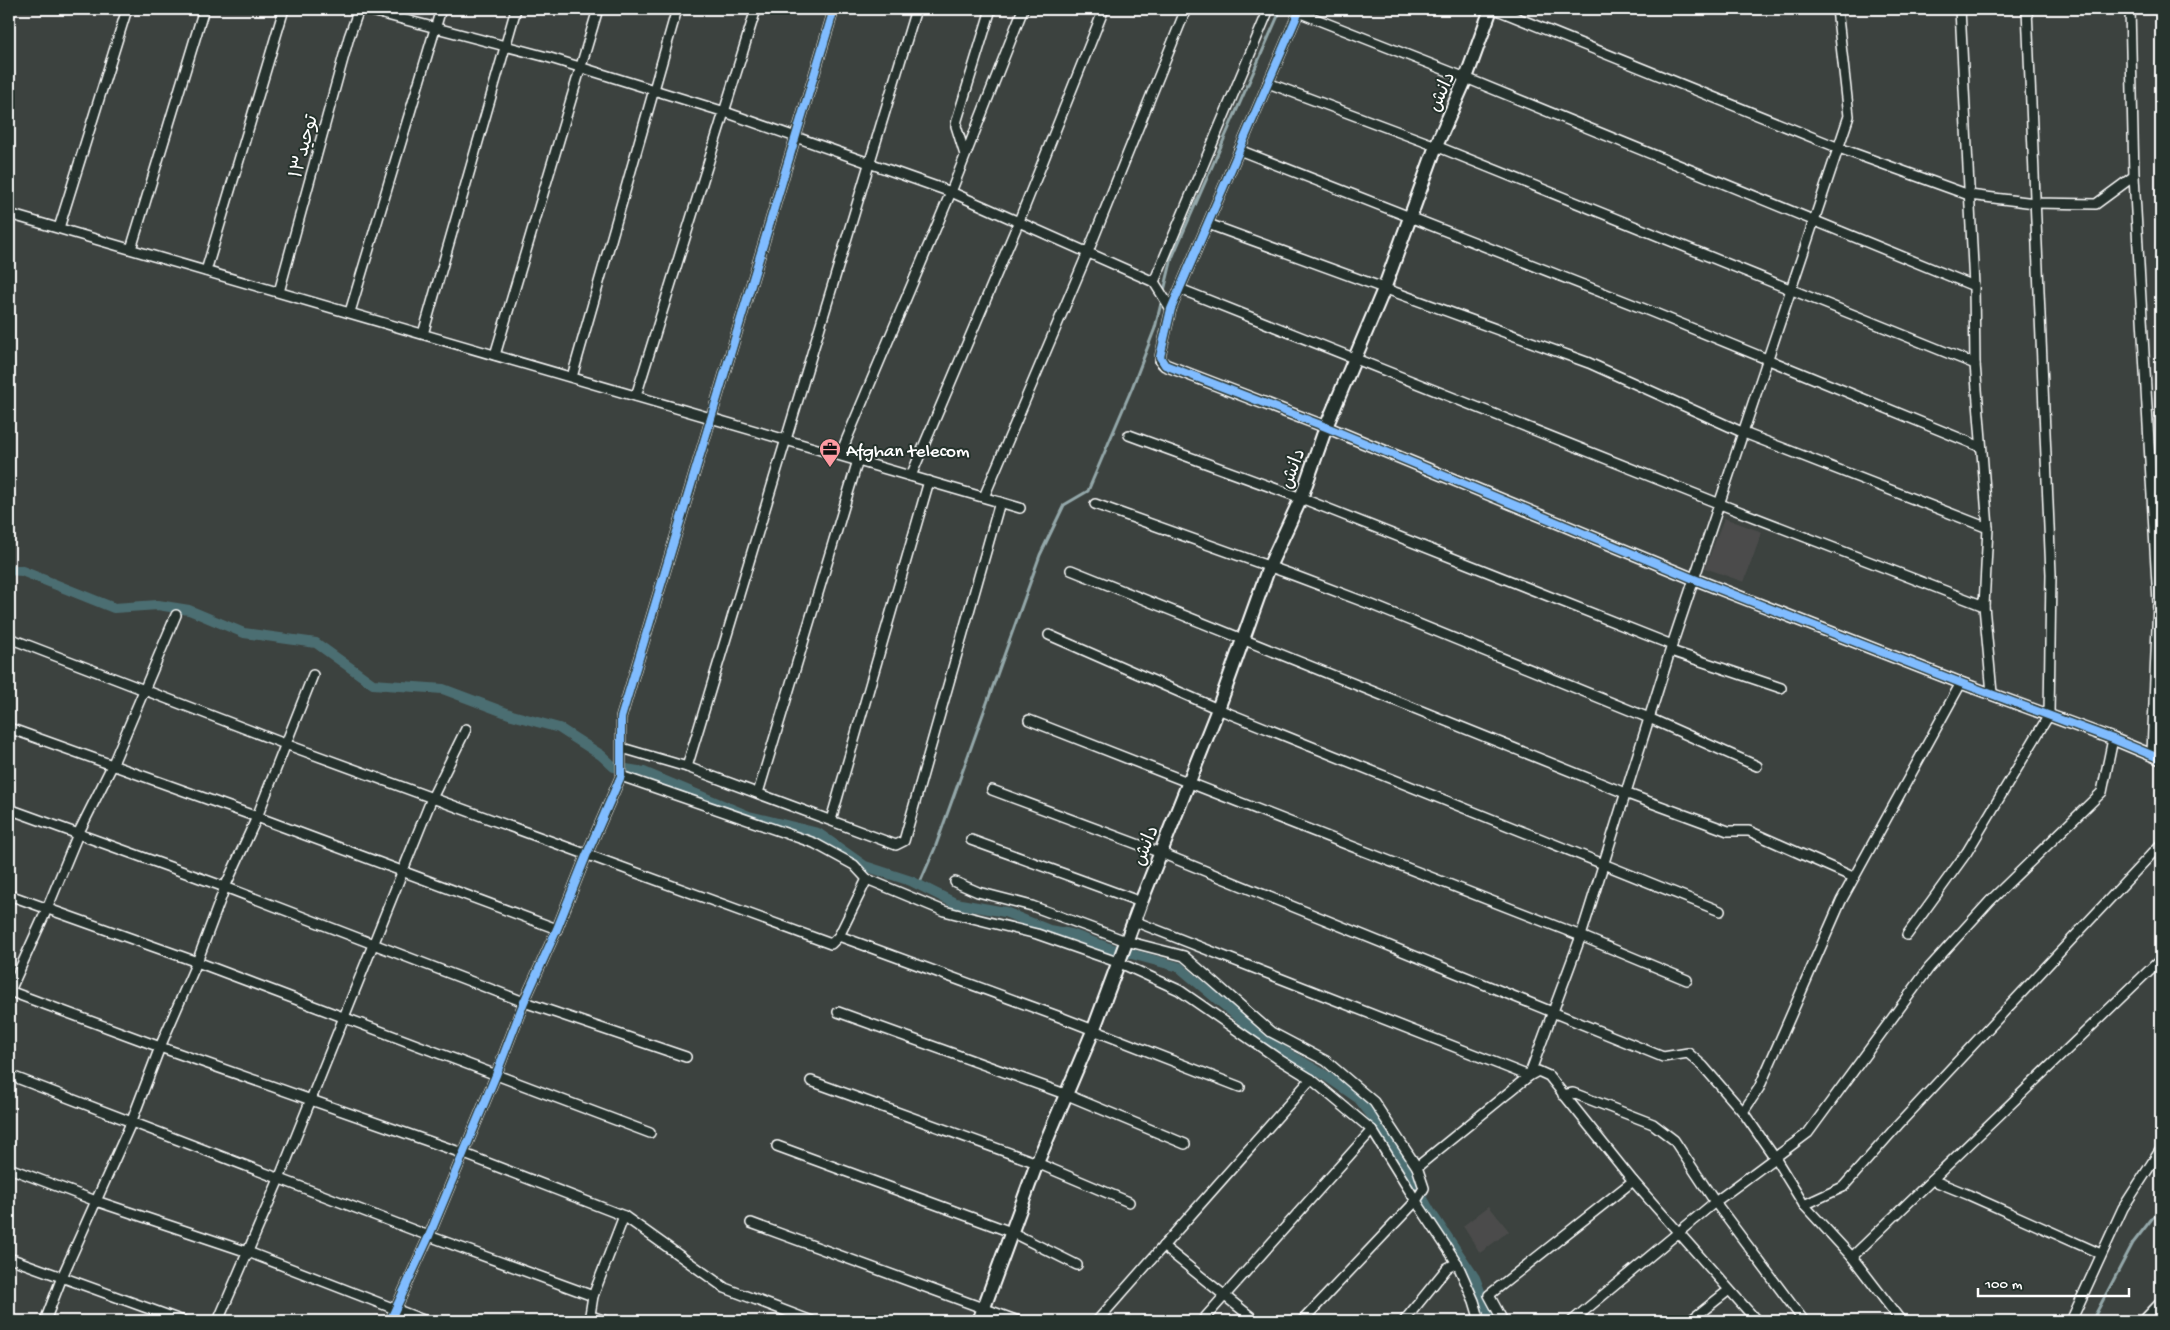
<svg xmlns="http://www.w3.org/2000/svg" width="2170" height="1330" viewBox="0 0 2170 1330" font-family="'Gochi Hand','Playpen Sans Arabic',sans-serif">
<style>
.built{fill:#4b4c4b}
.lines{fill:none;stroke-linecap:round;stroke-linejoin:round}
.stream{stroke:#94a8aa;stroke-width:3}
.canal{stroke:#4c6e72;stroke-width:10}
.minor-casing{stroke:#fff;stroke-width:12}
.tertiary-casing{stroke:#fff;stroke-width:14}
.secondary-casing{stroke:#fff;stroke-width:16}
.minor{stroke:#26332d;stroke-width:9}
.tertiary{stroke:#26332d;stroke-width:10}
.secondary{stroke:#26332d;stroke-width:12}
.cycleway-casing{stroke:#26332d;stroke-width:11}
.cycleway{stroke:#80bcff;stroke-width:8}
.labels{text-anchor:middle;stroke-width:4;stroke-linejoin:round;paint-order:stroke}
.street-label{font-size:19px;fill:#fff;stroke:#26332d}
.poi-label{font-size:19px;fill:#fff;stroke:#26332d;text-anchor:start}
</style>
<rect width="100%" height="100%" fill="#3c423f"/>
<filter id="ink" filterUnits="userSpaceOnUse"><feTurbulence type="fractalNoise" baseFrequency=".02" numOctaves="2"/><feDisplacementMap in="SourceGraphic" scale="10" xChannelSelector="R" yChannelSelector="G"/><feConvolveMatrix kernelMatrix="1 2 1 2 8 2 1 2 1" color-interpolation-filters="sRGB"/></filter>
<g filter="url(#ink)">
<g class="built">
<path d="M1724,518L1762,532L1744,582L1705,568Z"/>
<path d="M1489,1206L1509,1231L1480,1253L1463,1226Z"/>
</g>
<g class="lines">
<g class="stream">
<path d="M919,885L935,848L1040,555L1064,505L1088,491L1132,388L1155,328L1172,258L1281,9"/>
<path d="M2092,1321L2133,1243L2161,1207"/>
</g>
<path class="canal" d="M9,570L22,571L114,608L158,605L189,610L244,633L316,643L373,684L443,689L512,715L559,728L601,755L614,767L644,772L749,816L818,833L865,866L911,881L955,903L1005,912L1049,930L1071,934L1106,947L1179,967L1268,1042L1323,1074L1359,1099L1385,1133L1430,1211L1475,1278L1491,1321"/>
<g class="minor-casing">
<g id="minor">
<path d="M364,9L547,57L725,112L951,192L1154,282L1171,309"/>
<path d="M1495,9L1839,148L1969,195L2035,203L2096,204L2134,176"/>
<path d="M1960,9L1974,286L1975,364L1988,528L1984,606L1992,693"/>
<path d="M2130,9L2134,176L2158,602L2152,754"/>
<path d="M1298,12L1466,78L1974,286"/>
<path d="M1268,83L1436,146L1975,364"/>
<path d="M1239,150L1652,312L1981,447"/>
<path d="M965,155L956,126L957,120L991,9"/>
<path d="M9,214L1020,508"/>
<path d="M1208,224L1589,363L1744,433L1988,528"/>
<path d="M59,228L127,9"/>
<path d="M131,249L204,9"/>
<path d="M206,271L284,9"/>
<path d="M1154,282L1269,9"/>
<path d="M1180,289L1720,504L1984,606"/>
<path d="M279,292L349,37L359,9"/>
<path d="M350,312L441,9"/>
<path d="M423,334L516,9"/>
<path d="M495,355L598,9"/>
<path d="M1161,361L1160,357L1171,309L1300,9"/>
<path d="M572,377L677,9"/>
<path d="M636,396L756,9"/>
<path d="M1129,435L1301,498L1672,645"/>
<path d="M840,455L951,192L1023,9"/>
<path d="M911,476L1019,221L1104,9"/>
<path d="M984,497L1088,252L1186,9"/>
<path d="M1095,504L1293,575L1367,603L1649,718L1757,766"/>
<path d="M1071,570L1625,793L1728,831H1749L1853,877"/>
<path d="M1049,635L1218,709L1720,911"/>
<path d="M9,638L285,744L831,944L839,936L867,879"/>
<path d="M1671,651L1781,688"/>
<path d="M1029,720L1581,936L1687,980"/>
<path d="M9,728L257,817L557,929"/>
<path d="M622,748L687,767L896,845L904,841L1000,502"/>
<path d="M687,767L916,9"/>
<path d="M621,776L814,843L854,865L867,879L944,911L1037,934L1120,963L1179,990L1280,1060L1311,1079L1372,1130L1416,1201L1457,1263L1474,1301L1480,1321"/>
<path d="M992,790L1161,853L1663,1057L1688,1053L1703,1066L1743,1112L1775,1158L1804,1205L1852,1257L1901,1321"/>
<path d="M758,793L858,460"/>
<path d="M9,809L225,887L524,1002L686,1057"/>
<path d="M831,820L929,481"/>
<path d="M971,840L1141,902"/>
<path d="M955,882L978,892L1032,906L1126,941L1184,956L1271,1032L1326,1061L1374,1102L1417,1167L1424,1188L1416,1201L1302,1321"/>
<path d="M9,895L197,962L650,1133"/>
<path d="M1134,921L1529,1076L1538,1071L1549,1076L1633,1181L1757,1321"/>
<path d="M1907,935L1967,852L2049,715L2051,574L2027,9"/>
<path d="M839,936L1060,1017L1240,1087"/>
<path d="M9,991L160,1047L462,1153L624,1216L725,1288L812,1321"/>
<path d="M9,993L47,909L78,834L112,766L176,615"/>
<path d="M838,1012L1065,1094L1185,1144"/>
<path d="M9,1075L429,1236L593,1296"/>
<path d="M811,1081L1037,1163L1129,1202"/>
<path d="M1563,1095L1573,1093L1653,1124L1674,1140L1715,1202L1804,1321"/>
<path d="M1743,1112L1759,1088L1841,901L1961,683"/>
<path d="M777,1146L1011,1232L1077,1265"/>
<path d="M1417,1167L1529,1076L1581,936L1672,645L1849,116L1837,9"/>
<path d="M9,1168L96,1201L248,1252L426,1321"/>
<path d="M1932,1180L1969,1195L2101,1254"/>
<path d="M1804,1205L1843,1187L1898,1125L2161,844"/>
<path d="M751,1223L1018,1321"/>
<path d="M1163,1246L1256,1321"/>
<path d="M1852,1257L2161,959"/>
<path d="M9,1258L183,1321"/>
<path d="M591,1316L606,1321"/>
<path d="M45,1321L62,1277L131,1123L160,1047L197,962L225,887L257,817L313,675"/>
<path d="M218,1321L279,1179L432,798L466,729"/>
<path d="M390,1321L429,1236L496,1075L524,1002L557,929L586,856L621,776V718L834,9"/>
<path d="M589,1321L593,1296L624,1216"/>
<path d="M1097,1321L1311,1079"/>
<path d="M1202,1321L1372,1130"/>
<path d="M1404,1321L1447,1268L1457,1263"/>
<path d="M1503,1321L1489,1295L1633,1181"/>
<path d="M1572,1321L1715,1202L1808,1133L1929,968L1990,901L2102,792L2113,739"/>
<path d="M1690,1321L1729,1290"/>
<path d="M2071,1321L2123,1208L2161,1149"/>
<path d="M2143,1321L2161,1302"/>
</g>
</g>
<g class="tertiary-casing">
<path id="tertiary" d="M1161,361L1165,365L1326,427L1694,579L1961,683L2113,739L2161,759"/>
</g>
<g class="secondary-casing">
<path id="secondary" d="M979,1321L1037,1163L1093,1031L1141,902L1218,709L1269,567L1301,498L1326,427L1384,289L1436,146L1466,78L1491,9"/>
</g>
<use href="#minor" class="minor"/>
<use href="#tertiary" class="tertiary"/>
<use href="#secondary" class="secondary"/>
<g class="cycleway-casing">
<g id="cycleway">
<path d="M1300,9L1171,309L1160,357L1165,365L1326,427L1694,579L1961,683L2113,739L2161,759"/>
<path d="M390,1321L429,1236L496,1075L524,1002L557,929L586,856L621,776V718L834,9"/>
</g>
</g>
<use href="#cycleway" class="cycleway"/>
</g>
</g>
<defs>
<g id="office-pin" transform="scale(1.125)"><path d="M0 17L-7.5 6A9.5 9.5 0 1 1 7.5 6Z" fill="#ff9aa2" stroke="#26332d"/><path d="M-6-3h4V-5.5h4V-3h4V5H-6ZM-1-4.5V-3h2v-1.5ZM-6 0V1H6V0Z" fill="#111"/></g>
</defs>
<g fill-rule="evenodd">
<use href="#office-pin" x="830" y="449"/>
</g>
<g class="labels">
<g class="street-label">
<text transform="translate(1440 91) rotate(-66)" y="7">دانش</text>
<text transform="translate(302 146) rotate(-75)" y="7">توحید۱۳</text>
<text transform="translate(1291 468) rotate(-70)" y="7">دانش</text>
<text transform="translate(1144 845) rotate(-68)" y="7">دانش</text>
</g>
<g class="poi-label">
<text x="846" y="456">Afghan telecom</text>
</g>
</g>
<rect width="2170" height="1330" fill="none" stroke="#26332d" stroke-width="30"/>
<rect x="15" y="15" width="2140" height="1300" fill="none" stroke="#fff" stroke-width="2" filter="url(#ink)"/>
<path d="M1978 1288v8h151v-8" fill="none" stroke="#ffffff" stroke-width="2.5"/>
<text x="1985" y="1288" font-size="15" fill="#ffffff" stroke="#26332d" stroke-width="4" paint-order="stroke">100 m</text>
</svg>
